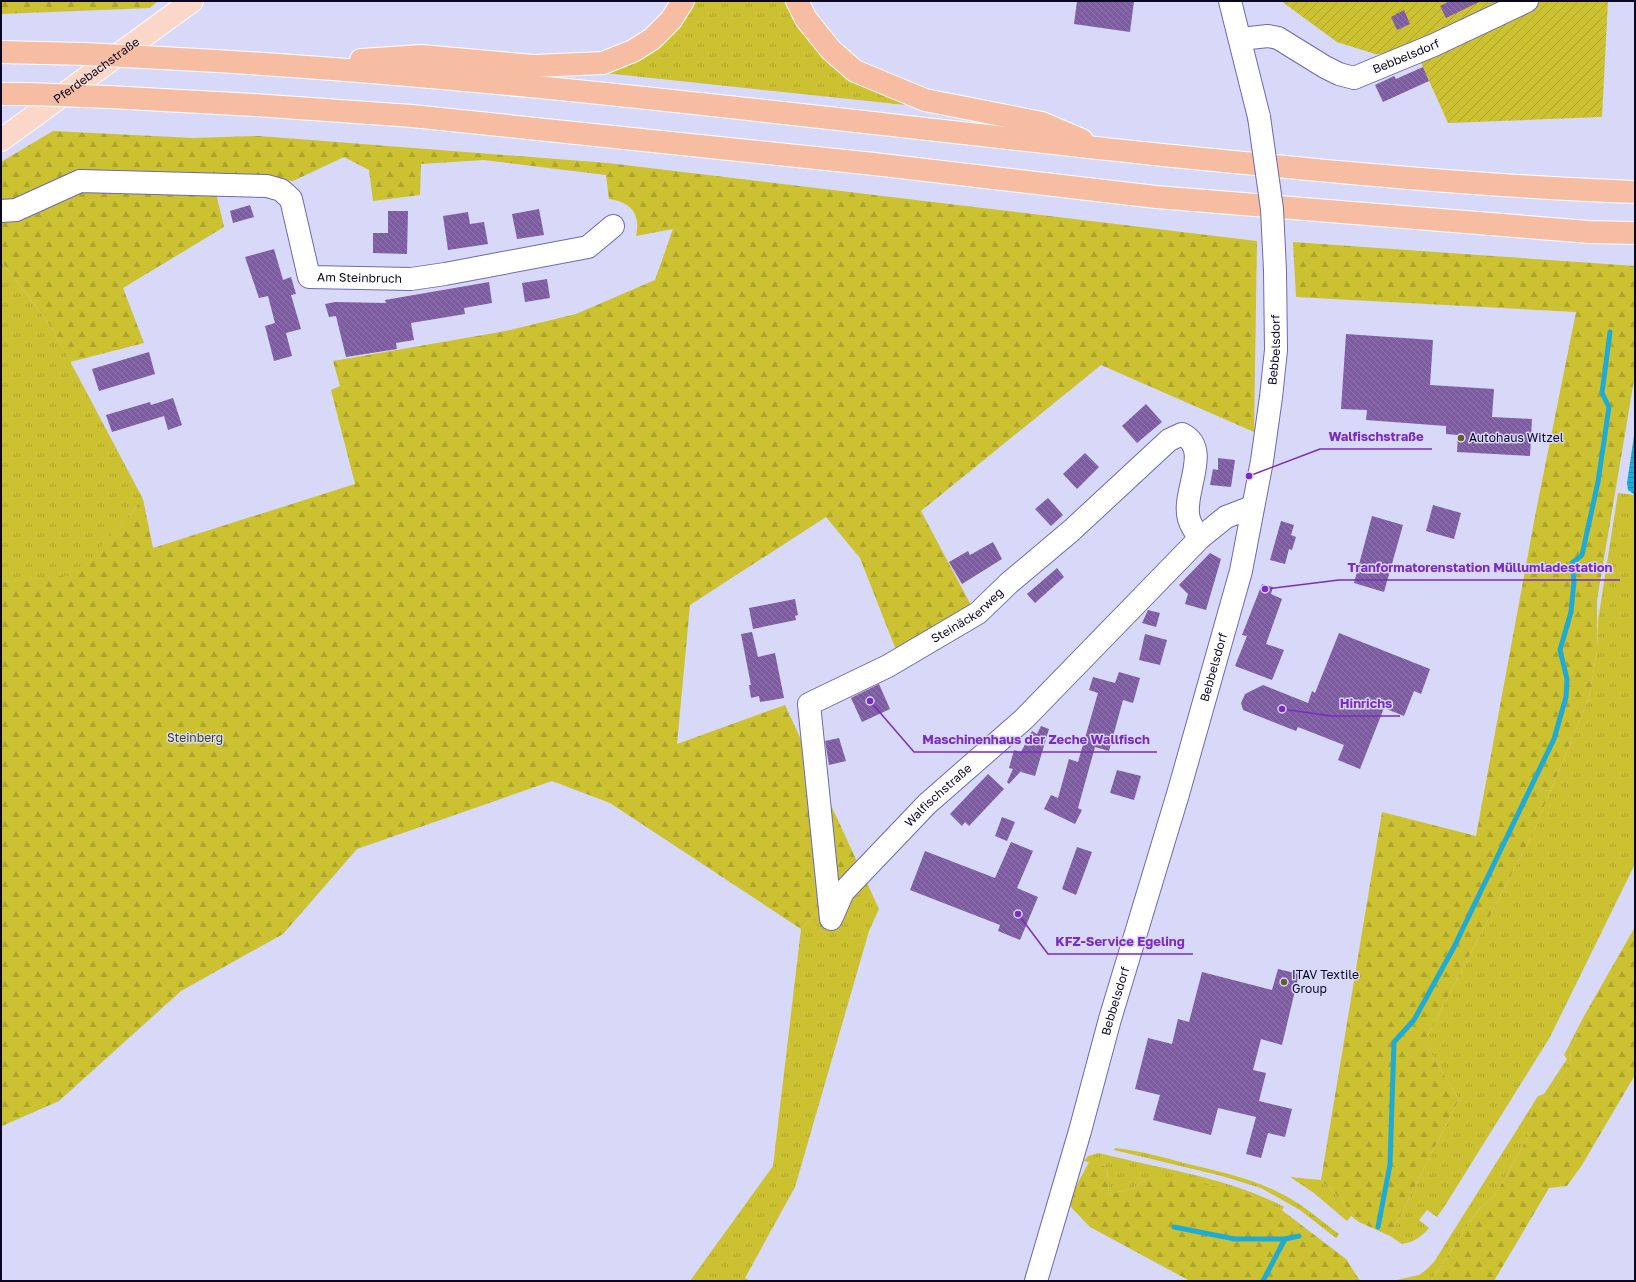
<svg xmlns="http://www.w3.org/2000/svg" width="1636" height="1282" viewBox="0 0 1636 1282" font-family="'Golos Text',sans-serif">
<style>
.grass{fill:url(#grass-tufts)}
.forest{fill:url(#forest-firs)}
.garden{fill:url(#garden-furrows)}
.water{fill:url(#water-rules)}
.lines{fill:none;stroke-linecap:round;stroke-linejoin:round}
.stream{stroke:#1eacd7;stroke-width:5}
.building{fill:url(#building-back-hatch)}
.minor-casing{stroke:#6d69b0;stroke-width:24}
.major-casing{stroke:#fff;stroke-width:24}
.highway-casing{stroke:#fff;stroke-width:24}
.minor{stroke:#fff;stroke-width:22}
.major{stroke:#fad7c8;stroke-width:22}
.highway{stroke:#f7bda3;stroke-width:22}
.minor-bridge-casing{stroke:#6d69b0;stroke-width:24;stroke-linecap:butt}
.highway-bridge-casing{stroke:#fff;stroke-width:24;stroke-linecap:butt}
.minor-bridge{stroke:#fff;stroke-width:22}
.highway-bridge{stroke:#f7bda3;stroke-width:22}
.poi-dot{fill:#64602d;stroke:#d8d8f8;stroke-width:1.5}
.labels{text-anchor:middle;stroke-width:3;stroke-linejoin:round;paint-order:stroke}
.street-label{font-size:12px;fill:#0b0723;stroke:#d8d8f8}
.poi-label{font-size:12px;fill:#0b0723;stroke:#d8d8f8;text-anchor:start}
.park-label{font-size:12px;fill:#474307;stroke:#d8d8f8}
.leader{fill:none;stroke:#7b2cbf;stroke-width:1.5}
.callout-dot{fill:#7b2cbf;stroke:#d8d8f8;stroke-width:1.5}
.callout-label{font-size:13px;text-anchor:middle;font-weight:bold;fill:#7b2cbf;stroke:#d8d8f8;stroke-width:3;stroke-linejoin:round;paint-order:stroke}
</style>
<defs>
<pattern id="grass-tufts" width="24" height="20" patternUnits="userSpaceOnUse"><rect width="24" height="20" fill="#cbc131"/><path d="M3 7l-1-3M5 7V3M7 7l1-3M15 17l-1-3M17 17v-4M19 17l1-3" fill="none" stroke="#ada42b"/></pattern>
<pattern id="forest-firs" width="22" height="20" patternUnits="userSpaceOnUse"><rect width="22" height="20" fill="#cbc131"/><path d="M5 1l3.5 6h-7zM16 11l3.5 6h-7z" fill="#ada42b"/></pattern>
<pattern id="garden-furrows" width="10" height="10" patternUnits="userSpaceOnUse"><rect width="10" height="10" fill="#cbc131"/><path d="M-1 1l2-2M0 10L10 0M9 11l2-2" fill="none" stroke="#ada42b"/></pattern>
<pattern id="water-rules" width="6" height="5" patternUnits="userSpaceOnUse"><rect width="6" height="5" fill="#1eacd7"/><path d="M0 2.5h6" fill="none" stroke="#1a92b8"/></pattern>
<pattern id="building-back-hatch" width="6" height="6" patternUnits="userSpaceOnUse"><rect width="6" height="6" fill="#7d5ca1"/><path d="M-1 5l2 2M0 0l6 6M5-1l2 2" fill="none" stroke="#8e77a9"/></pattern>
</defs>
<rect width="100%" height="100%" fill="#d8d8f8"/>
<g class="grass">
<path d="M689,1H790L907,101L906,105L605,73Z"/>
<path d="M1,261L53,329L143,499L76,576L1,582Z"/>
<path d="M1618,493L1635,495V864L1550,1037L1446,1204L1437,1217L1427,1210L1419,1220L1429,1228C1421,1237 1414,1242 1402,1244L1390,1236L1459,1099L1427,1047V1037L1533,833L1589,698L1597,650L1598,620Z"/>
<path d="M860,868L879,909L869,931L795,1187L745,1278L750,1281H690L773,1166L801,929Z"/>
<path d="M1584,1016L1582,1025L1571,1049L1570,1063L1550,1095L1539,1100L1528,1137L1495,1195L1478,1210L1431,1281H1392L1419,1275L1426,1270L1434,1262L1538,1096L1544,1094L1567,1059L1564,1055Z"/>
<path d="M1115,1148C1141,1151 1166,1158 1192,1165C1222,1172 1253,1179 1282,1194C1302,1204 1320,1220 1339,1234L1336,1238L1300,1210L1261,1188L1222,1176L1114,1150Z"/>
<path d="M1099,1153C1160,1169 1228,1177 1284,1207L1282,1210L1241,1191L1148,1178L1131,1189L1109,1194L1107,1167L1084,1161L1088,1156Z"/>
<path d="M1290,1177L1321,1180L1341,1199L1359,1222L1351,1216L1347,1221L1314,1193Z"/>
</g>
<g class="forest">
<path d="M1,1H158L150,8L1,14Z"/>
<path d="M53,131L193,138L259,136L608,163L1257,241L1254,432L1101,365L921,511L973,609L898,655L860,558L826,517L690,605L677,744L785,705L860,868L801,929L610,803L552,781L357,849L283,934L181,991L59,1101L2,1126L1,1118V582L76,575L143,499L153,548L355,484L331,390L340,386L333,361L506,331L576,314L655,280L673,229L636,236C641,214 631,202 609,199L606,175L484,160L421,164L420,195L373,201L369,170L344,157L293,181L212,176L224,227L123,288L144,343L70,362L53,329L1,261V162Z"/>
<path d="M1293,242L1635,266V374L1597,600V650L1589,698L1533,833L1427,1037V1047L1459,1099L1390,1236L1359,1222L1341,1199L1321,1180L1382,812L1476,836L1536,511L1576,312L1296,297Z"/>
<path d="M1635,927V1075L1582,1165L1567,1186L1549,1188L1494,1281H1431L1478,1210L1495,1195L1528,1137L1525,1123L1539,1100L1550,1095L1570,1063L1571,1049L1582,1025L1584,1016Z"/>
<path d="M1089,1162L1107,1167L1109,1194L1131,1189L1148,1178L1180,1180L1241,1191L1279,1208L1346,1259L1360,1281H1190L1090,1227L1067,1203Z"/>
</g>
<path class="garden" d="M1281,1H1608L1602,117L1448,123L1418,56L1375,54L1337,42Z"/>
<path class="water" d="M1635,429V495L1628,490L1627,483Z"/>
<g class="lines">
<g class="stream">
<path d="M1174,1227L1235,1239H1285"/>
<path d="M1378,1227L1390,1165L1394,1042L1414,1020L1454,947L1554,739L1566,697L1567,679L1560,650L1571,612L1574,581L1572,563L1582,555L1598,482L1609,407L1602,393L1610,332"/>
<path d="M1263,1281L1285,1239L1299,1236"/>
</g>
</g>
<g class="building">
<path d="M1077,1H1134L1130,32L1074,24Z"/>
<path d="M1450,1H1481L1446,18L1440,6Z"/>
<path d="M1404,10L1410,24L1397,30L1391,17Z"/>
<path d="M1423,67L1429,81L1383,102L1375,85L1394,76L1396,79Z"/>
<path d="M250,205L254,217L233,223L230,211Z"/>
<path d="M539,209L544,235L517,239L512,214Z"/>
<path d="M388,211H408L407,254L373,253V233H388Z"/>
<path d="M468,212L470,224L484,222L488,244L448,250L443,216Z"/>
<path d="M274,249L283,280L291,277L296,294L291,295L301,329L286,333L292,356L274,361L265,326L275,323L268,296L259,298L245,257Z"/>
<path d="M547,279L550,298L525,302L522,283Z"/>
<path d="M489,282L492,303L464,308L465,314L411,323L414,340L396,343L397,349L346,357L336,316L329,317L325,304L335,302L386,303L385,300Z"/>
<path d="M1346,334L1433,340L1430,385L1494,389L1492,417L1532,419L1530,456L1457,452L1458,435L1446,434V426L1366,420L1367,410L1341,409Z"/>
<path d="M149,352L155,374L99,391L92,369Z"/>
<path d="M173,398L182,425L168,430L164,416L112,432L106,415L150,402L151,405Z"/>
<path d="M1146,404L1162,422L1137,443L1122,426Z"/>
<path d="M1085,453L1099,467L1077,489L1063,474Z"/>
<path d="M1218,458L1235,460L1231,487L1210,485L1213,469L1218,470Z"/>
<path d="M1048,498L1063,515L1051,526L1035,509Z"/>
<path d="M1433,505L1461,513L1454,539L1426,531Z"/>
<path d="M1372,516L1403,525L1384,592L1354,583Z"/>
<path d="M1281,521L1294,525L1291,535L1296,537L1292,550L1289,549L1285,564L1270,560Z"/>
<path d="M993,542L1002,559L962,584L949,562L968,551L970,555Z"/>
<path d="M1210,553L1221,559L1206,610L1185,604L1188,594L1179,585Z"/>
<path d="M1057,568L1064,577L1035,603L1027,594Z"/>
<path d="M1262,584L1273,587L1271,594L1282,599L1266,644L1284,650L1272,680L1235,666L1247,636L1242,635Z"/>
<path d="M795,599L798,615L795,616L796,620L753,629L749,608Z"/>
<path d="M1148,610L1160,613L1156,627L1142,623Z"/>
<path d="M752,632L758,657L775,653L784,698L760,702L759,696L751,698L749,685H751L741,634Z"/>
<path d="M1339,633L1430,669L1421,694L1414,691L1404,716L1384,708L1360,769L1338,760L1344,745L1298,727L1296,731L1243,710L1241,703L1245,694L1263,685L1308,703L1312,691L1315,693Z"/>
<path d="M1145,634L1167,640L1160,665L1139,660Z"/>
<path d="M1119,672L1140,678L1133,703L1123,700L1109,751L1095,747L1078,808L1082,810L1075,824L1044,809L1051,795L1058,798L1069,759L1078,762L1098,693L1089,690L1093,677L1115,683Z"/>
<path d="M879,684L890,709L862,722L851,698Z"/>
<path d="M1041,726L1049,729L1035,776L1021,772L1022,770L1009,784L1007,782L1013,769L1009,768L1014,750L1021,752L1032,731L1037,734Z"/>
<path d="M839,738L846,761L829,765L825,741Z"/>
<path d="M1117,770L1141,776L1134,800L1110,793Z"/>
<path d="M988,774L1004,789L969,826L965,822L962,826L950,814Z"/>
<path d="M1002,817L1015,822L1007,841L995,836Z"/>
<path d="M1011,842L1033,851L1017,888L1038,897L1020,940L998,931L1000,925L910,890L925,851L995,878Z"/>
<path d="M1077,847L1092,852L1076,895L1062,889Z"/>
<path d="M1278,969L1299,974L1282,1045L1261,1039L1253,1070L1266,1073L1259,1101L1292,1109L1285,1137L1268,1133L1261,1158L1246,1154L1256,1117L1218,1108L1211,1135L1153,1120L1160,1095L1135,1089L1148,1038L1172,1044L1178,1019L1189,1022L1202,972L1272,990Z"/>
</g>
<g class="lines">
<g class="minor-casing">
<g id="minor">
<path d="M1230,1L1259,117"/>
<path id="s1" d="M1240,39L1268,36L1278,38L1325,67L1339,74L1354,78L1434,45L1527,1"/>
<path id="s2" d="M1,211L16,210L80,181L267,186L281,190L291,199L309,277L411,279L445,274L588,247L613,226"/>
<path id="s3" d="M832,917L843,892L927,804L1024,719L1200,538L1226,517L1252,507"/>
<path id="s4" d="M831,919L809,704L888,666L978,613L1009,583L1072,530L1169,440L1182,434C1213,449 1181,493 1189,519C1191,526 1196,533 1200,538"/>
<path id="s5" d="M1036,1281L1080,1131L1110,1019L1178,794L1241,571L1262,461L1271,397L1276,350L1275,270"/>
</g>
</g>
<g class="major-casing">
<g id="major">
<path id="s6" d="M1,140L192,1"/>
</g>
</g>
<g class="highway-casing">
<g id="highway">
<path d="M797,1L806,19L831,50L855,71L925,100L1042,123L1082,140"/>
<path d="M1,52L85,54"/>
<path d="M162,58C494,75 823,119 1153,154C1314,170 1474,186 1635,192"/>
<path d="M361,60L421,56L534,66L603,63L633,51L652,39L671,20L683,1"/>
<path d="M1,94H28"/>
<path d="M109,97L254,105L412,116L874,164L1156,197L1589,232L1635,233"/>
</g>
</g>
<use href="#minor" class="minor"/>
<use href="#major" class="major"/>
<use href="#highway" class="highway"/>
<g class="minor-bridge-casing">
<path id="minor-bridge" d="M1259,117L1272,209L1275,270"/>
</g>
<g class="highway-bridge-casing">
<g id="highway-bridge">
<path d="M85,54L162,58"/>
<path d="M28,94L109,97"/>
</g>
</g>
<use href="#minor-bridge" class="minor-bridge"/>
<use href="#highway-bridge" class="highway-bridge"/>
</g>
<g class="poi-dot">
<circle cx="1461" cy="438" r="4"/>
<circle cx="1284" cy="982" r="4"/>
</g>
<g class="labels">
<g class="street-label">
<text dy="4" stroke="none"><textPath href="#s1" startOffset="181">Bebbelsdorf</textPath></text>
<text dy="4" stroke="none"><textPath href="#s6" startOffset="118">Pferdebachstraße</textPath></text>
<text dy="4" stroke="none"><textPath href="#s2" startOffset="431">Am Steinbruch</textPath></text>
<text dy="4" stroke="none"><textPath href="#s5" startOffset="963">Bebbelsdorf</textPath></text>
<text dy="4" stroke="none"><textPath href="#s4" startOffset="398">Steinäckerweg</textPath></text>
<text dy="4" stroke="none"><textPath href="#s5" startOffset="639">Bebbelsdorf</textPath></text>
<text dy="4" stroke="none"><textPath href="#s3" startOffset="163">Walfischstraße</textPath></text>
<text dy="4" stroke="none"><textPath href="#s5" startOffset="291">Bebbelsdorf</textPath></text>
</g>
<g class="poi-label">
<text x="1469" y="442">Autohaus Witzel</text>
<text x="1292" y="979">ITAV Textile<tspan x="1292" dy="14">Group</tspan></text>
</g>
<g class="park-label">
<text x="195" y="742">Steinberg</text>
</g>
</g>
<path class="leader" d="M1249 476L1320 449H1432M1265 589L1339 580H1620M1282 709L1331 716H1400M870 701L914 752H1157M1018 914L1048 954H1193"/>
<g class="callout-dot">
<circle cx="1249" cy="476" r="4"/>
<circle cx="1265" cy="589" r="4"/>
<circle cx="1282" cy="709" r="4"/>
<circle cx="870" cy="701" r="4"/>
<circle cx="1018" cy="914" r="4"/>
</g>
<g class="callout-label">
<text x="1376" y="441">Walfischstraße</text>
<text x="1480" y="572">Tranformatorenstation Müllumladestation</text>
<text x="1366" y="708">Hinrichs</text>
<text x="1036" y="744">Maschinenhaus der Zeche Wallfisch</text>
<text x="1120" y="946">KFZ-Service Egeling</text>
</g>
<rect width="1636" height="1282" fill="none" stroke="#0b0723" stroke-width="4"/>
</svg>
